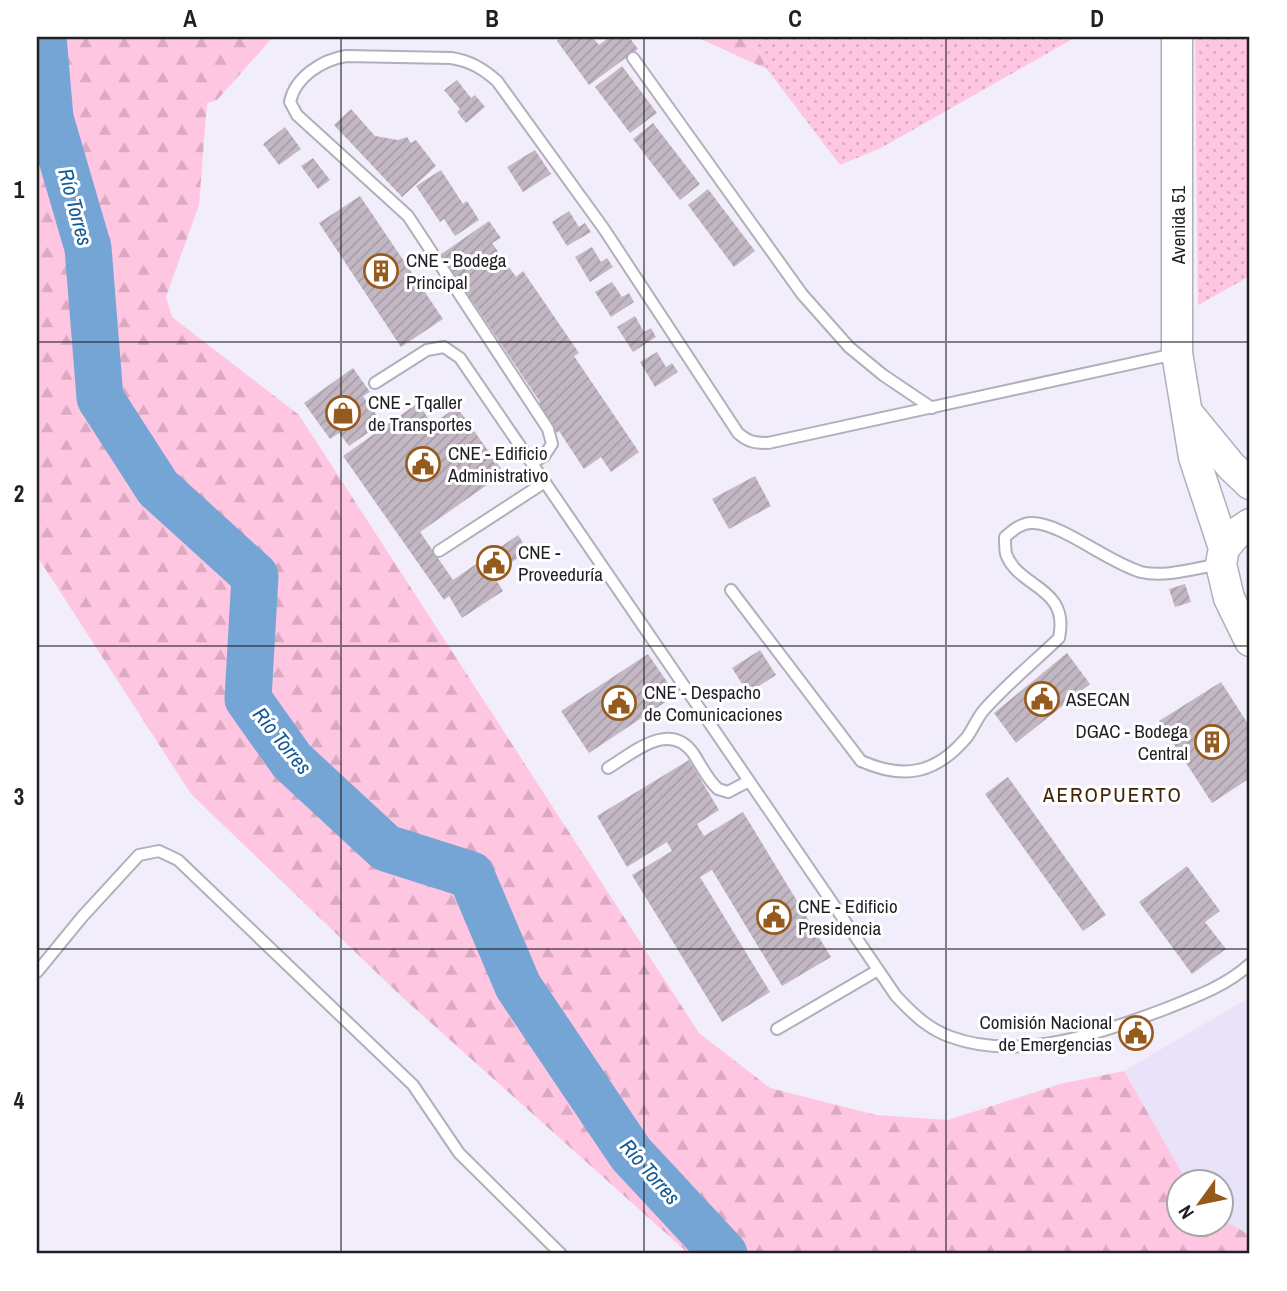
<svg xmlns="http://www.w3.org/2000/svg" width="1287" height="1291" viewBox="0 0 1287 1291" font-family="'Archivo Narrow',sans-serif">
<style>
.built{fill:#e9e3f9}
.grass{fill:url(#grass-dots)}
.forest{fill:url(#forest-firs)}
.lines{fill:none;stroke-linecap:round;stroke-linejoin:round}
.river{stroke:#75a5d5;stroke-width:47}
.building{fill:url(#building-hatch)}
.service-casing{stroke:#b2aebc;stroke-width:14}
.secondary-casing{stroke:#b2aebc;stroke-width:33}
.service{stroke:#fff;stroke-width:10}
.secondary{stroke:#fff;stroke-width:30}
.grid{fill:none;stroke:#211f24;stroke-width:2;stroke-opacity:0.55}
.labels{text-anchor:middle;stroke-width:6;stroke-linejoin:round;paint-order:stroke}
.street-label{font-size:19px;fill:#211f24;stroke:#fff}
.poi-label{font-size:19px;fill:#211f24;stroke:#fff;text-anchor:start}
.water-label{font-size:21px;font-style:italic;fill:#125a95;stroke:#fff}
.neighbourhood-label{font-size:21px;letter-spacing:2px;fill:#422508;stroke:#fff}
.neatline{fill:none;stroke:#211f24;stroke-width:2.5}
.grid-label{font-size:23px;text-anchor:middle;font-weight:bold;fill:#211f24}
</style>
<defs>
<pattern id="grass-dots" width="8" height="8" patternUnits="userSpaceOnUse" patternTransform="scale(1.75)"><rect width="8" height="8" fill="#ffc6e2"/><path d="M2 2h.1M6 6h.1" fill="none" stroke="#daaac2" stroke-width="1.8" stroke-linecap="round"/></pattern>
<pattern id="forest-firs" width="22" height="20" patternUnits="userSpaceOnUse" patternTransform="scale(1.75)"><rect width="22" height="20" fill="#ffc6e2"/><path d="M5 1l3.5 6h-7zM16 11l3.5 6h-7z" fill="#daaac2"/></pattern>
<pattern id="building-hatch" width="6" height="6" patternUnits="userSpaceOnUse" patternTransform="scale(1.75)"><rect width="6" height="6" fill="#c2b7c3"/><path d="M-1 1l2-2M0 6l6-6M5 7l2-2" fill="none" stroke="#a69da7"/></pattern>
</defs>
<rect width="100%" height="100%" fill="#f1edfb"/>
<path class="built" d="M1250,997V1235L1221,1219L1220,1182H1187L1124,1071Z"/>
<g class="grass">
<path d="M751,37H1076L881,148L840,165L767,69Z"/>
<path d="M1195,37H1250V276L1198,305Z"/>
</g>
<g class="forest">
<path d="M37,37H273L217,100L207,103L199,205L166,297L172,317L299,415L699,1033L770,1088L876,1115L948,1120L1060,1084L1124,1071L1187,1182H1178V1224H1220L1221,1219L1250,1235V1254H689L401,996L191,794L37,556Z"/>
<path d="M696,37H751L767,69Z"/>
</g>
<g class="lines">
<path class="river" d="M43,37L50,118L88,248L100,398L158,488L255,576L248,699L292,761L386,848L471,875L518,986L631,1154L724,1254"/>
</g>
<g class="building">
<path d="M563,37H592L599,45L610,37H629L638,49L589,85L557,41Z"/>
<path d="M622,66L657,113L630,133L595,87Z"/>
<path d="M457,80L471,98L475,95L485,107L466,123L457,112L460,109L444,90Z"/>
<path d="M351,109L375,136L398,140L407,137L411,143L416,140L436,166L402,197L334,125Z"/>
<path d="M653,123L700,184L680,200L633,139Z"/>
<path d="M285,127L301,149L279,165L263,144Z"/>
<path d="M535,150L551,174L523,192L507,167Z"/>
<path d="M313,158L330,180L318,189L301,166Z"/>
<path d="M441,170L463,204L467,201L479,220L455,236L444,219L440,222L416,186Z"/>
<path d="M708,189L755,251L734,267L688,205Z"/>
<path d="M360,196L443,319L401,347L319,223Z"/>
<path d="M569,211L579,227L585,223L591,232L567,246L552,222Z"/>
<path d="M489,221L501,238L492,243L516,277L523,271L579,353L574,356L639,452L611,472L601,457L584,469L559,431L557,433L538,404L540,402L473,302L470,305L437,257Z"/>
<path d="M592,247L601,262L607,258L613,267L590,282L575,257Z"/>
<path d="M612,282L622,297L629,293L634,302L611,317L595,292Z"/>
<path d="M635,316L644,332L651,328L656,337L633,352L617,327Z"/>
<path d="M657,352L666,367L672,363L678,372L655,387L640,362Z"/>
<path d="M353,368L370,392L363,396L382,423L349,446L339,433L330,439L304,403Z"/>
<path d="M418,403L432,424L457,407L504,473L420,532L453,580L518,535L528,551L493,575L503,591L462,618L449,596L444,600L343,456Z"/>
<path d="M755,476L771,506L729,529L712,499Z"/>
<path d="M1185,584L1191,602L1175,607L1169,589Z"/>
<path d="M760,650L776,675L748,693L732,668Z"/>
<path d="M1067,653L1090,684L1016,743L994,713Z"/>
<path d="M648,654L676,695L589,753L561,711Z"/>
<path d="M1221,682L1250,727V757L1246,760L1250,767V778L1212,803L1159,721Z"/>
<path d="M689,760L719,810L697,824L704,836L743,812L831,957L782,986L712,870L700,877L770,992L722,1022L632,875L672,851L667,842L627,867L597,816Z"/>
<path d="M1008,777L1106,915L1083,931L985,794Z"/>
<path d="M1187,866L1220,911L1205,922L1226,949L1192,974L1139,902Z"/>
</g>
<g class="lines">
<g class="service-casing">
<g id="service">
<path d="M633,58L802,294L849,347L883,375L932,408"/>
<path d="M375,383L427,350L444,347L460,358L896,996C913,1014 928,1029 951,1037C1019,1062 1102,1033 1165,1009C1195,997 1226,986 1250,964"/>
<path d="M532,463L544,456L552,444L548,429L408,216L297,115L290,102C295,77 322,60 346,56L451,58C470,61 482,68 497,81L604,229L738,433C748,442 755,443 768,443L1175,354"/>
<path d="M439,551L545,482"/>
<path d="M731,590L861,761C904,780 936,774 967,737C973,729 977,718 984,710C1007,684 1034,662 1059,638C1070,586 1019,589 1006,554C1005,549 1005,543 1005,537C1012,531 1022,522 1033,523C1063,524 1107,562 1141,572C1165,578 1196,568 1221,564"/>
<path d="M608,768C633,753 669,720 693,753C701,765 707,779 718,789L728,792L749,781"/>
<path d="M37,972L82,917L139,855L159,851L178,860L413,1085L459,1153L561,1254"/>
<path d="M777,1029L878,970"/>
</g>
</g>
<g class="secondary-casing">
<g id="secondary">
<path d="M1177,37V353L1194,457L1224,548L1221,564L1229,598L1250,641"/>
<path d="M1190,416L1231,466L1250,484"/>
<path d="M1224,548L1238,532L1250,524"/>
</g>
</g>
<use href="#service" class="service"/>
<use href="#secondary" class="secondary"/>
</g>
<path class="grid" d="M341,37V1254M644,37V1254M946,37V1254M37,342H1250M37,646H1250M37,949H1250"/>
<defs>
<g id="building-ring" transform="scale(1.75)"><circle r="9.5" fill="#fff" stroke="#965a1c" stroke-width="1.5"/><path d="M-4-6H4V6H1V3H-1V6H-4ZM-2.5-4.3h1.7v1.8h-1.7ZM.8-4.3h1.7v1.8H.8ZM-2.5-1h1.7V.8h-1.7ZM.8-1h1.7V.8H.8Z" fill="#965a1c"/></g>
<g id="shop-ring" transform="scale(1.75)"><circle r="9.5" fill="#fff" stroke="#965a1c" stroke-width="1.5"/><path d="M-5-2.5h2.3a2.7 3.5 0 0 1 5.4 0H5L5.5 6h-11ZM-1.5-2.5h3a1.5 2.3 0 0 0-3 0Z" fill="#965a1c"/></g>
<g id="civic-ring" transform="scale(1.75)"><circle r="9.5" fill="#fff" stroke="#965a1c" stroke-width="1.5"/><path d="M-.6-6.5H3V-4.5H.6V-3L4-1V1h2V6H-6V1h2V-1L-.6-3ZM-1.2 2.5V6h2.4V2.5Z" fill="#965a1c"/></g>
</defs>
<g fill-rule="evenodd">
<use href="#building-ring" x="381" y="271"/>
<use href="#shop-ring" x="343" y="413"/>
<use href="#civic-ring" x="423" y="464"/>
<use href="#civic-ring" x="494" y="563"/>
<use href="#civic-ring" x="1042" y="699"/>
<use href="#civic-ring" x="619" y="703"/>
<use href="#building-ring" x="1212" y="742"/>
<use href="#civic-ring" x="774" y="917"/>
<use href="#civic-ring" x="1136" y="1033"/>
</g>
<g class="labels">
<g class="street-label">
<text transform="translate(1178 225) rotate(-90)" y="7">Avenida 51</text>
</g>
<g class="poi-label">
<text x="406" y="267">CNE - Bodega<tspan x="406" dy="22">Principal</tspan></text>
<text x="368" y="409">CNE - Tqaller<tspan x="368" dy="22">de Transportes</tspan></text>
<text x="448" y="460">CNE - Edificio<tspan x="448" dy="22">Administrativo</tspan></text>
<text x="518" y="559">CNE -<tspan x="518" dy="22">Proveeduría</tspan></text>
<text x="644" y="699">CNE - Despacho<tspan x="644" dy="22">de Comunicaciones</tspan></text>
<text x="1066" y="706">ASECAN</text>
<text x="1188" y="738" text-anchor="end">DGAC - Bodega<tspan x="1188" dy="22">Central</tspan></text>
<text x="798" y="913">CNE - Edificio<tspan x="798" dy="22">Presidencia</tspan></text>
<text x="1112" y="1029" text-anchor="end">Comisión Nacional<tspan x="1112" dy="22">de Emergencias</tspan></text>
</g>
<g class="water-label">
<text transform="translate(75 207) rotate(75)" y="7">Río Torres</text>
<text transform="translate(282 741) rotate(51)" y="7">Río Torres</text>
<text transform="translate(650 1172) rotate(49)" y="7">Río Torres</text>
</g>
<g class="neighbourhood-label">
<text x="1113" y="802">AEROPUERTO</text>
</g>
</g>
<rect width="1287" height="1291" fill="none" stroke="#ffffff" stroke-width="77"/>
<g transform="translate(1200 1203) rotate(237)"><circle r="33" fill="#ffffff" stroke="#a6a5a7" stroke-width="2"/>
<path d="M0-5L12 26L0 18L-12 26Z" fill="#965a1c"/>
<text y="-10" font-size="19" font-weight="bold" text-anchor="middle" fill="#211f24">N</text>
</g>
<rect x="38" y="38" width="1210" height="1214" class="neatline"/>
<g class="grid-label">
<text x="190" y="27">A</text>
<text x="492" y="27">B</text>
<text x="795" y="27">C</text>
<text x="1097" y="27">D</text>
<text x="19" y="198">1</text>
<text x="19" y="502">2</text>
<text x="19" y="805">3</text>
<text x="19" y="1109">4</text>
</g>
</svg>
